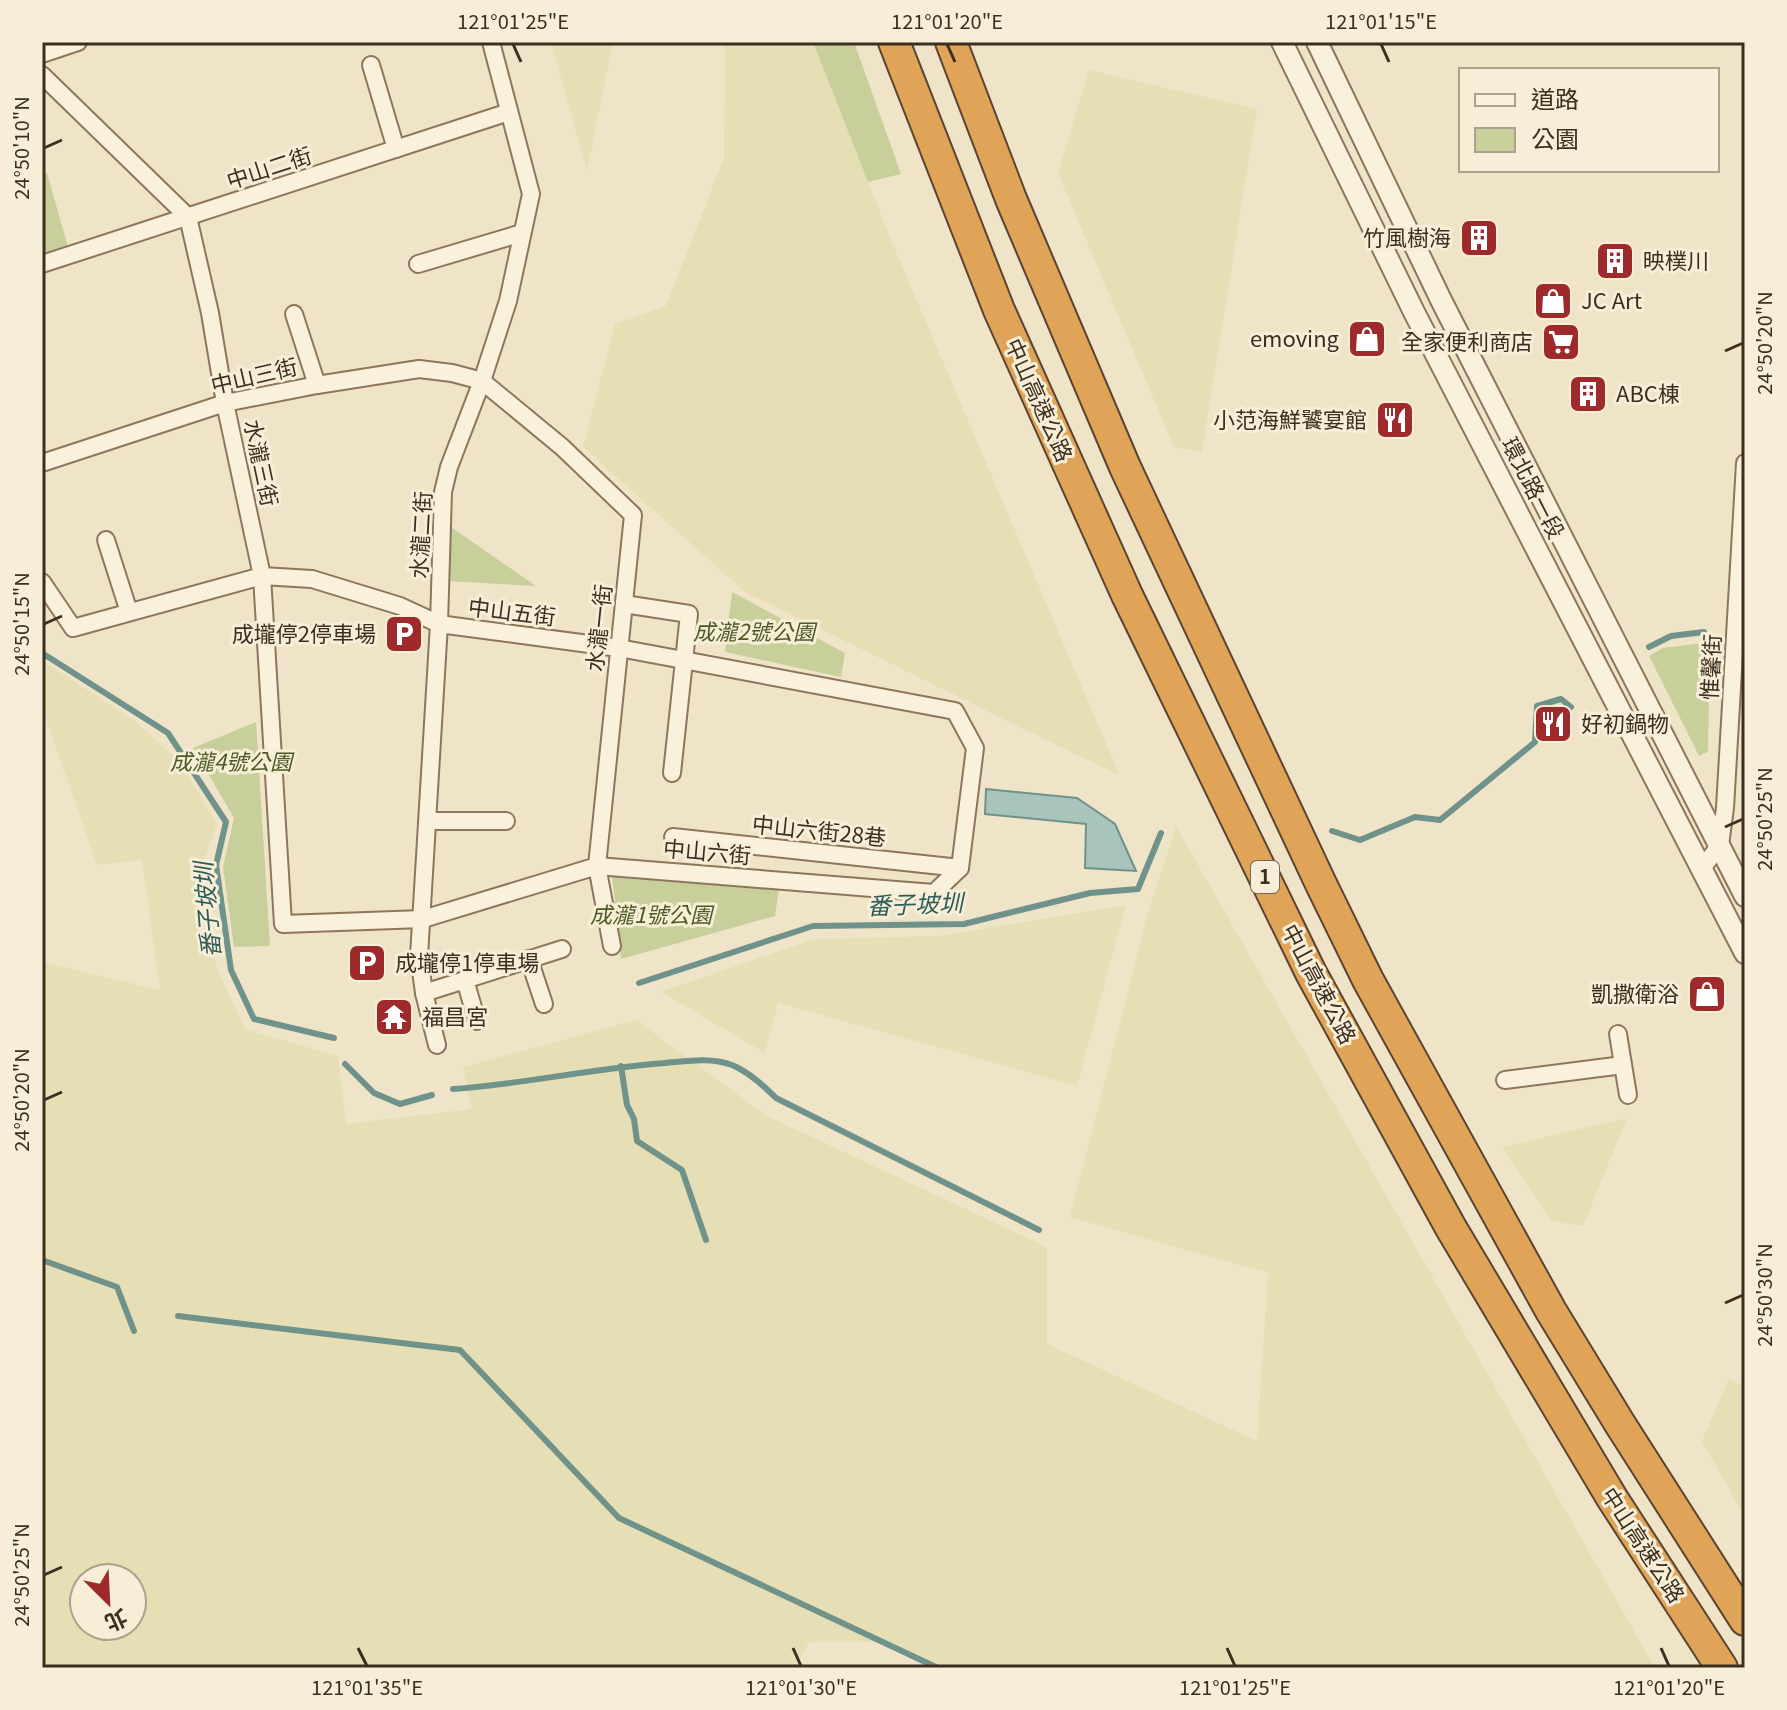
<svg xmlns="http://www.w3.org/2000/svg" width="1787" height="1710" viewBox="0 0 1787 1710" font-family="Georgia,'Noto Sans TC',serif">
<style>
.farmland{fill:#e6deb5;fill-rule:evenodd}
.green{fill:#c9cf9b}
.water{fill:#a9c4bc;stroke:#6f938a;stroke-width:2}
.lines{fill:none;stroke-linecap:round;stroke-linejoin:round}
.stream{stroke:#6f938a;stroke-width:6}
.minor-casing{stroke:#8d765c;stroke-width:20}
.tertiary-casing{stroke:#8d765c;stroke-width:24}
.motorway-casing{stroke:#5b4430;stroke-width:34}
.minor{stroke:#faf1dc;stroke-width:16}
.tertiary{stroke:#faf1dc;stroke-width:20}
.motorway{stroke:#e0a458;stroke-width:30}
.ticks{fill:none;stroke:#3d2e20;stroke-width:3}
.labels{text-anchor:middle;stroke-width:6;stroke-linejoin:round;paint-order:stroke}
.shield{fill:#f7eed8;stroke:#756857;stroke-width:2}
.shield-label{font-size:20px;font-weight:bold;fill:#3d2e20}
.street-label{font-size:22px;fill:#3d2e20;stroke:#f7eed8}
.poi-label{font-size:22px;fill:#3d2e20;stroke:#f7eed8;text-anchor:end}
.park-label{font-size:22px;font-style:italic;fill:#4d5a26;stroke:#f7eed8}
.water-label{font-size:24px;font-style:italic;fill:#2f5d5a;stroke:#f7eed8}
.neatline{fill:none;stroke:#3d2e20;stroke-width:3}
.ticks-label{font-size:20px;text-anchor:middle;fill:#3d2e20}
</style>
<rect width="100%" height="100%" fill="#f0e4c8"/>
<g class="farmland">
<path d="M551,42H613L587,171Z"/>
<path d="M700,42H813L891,240L1120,776L745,592L583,447L615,324L666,306L724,158L725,46Z"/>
<path d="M1089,70L1257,109L1202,452L1174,447L1058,173Z"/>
<path d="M42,661L134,720L179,761L217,824L201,868L216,966L245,1029L338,1056L346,1124L472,1109L463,1067L636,1020L767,1116L1047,1247V1344L1257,1441L1268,1273L1070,1217L1147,917L1176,826L1655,1668H940L878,1642H809L795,1668H42V962L160,990L142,860L97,865L42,707ZM132,1578V1626H84V1578Z"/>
<path d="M1126,905L1077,1086L778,1003L765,1053L661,992L814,939L939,936Z"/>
<path d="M1627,1118L1583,1226L1551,1221L1502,1147Z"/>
<path d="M1729,1379L1745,1386V1517L1702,1441Z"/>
</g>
<g class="green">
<path d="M813,42H854L901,174L868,182Z"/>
<path d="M47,173L70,254L42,263V175Z"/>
<path d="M448,525L536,586L447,581Z"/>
<path d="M732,592L845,653L841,677L725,652Z"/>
<path d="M1710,642L1708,752L1699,756L1649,656L1663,648Z"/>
<path d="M256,722L270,946L234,947L223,867L234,818L193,748Z"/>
<path d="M612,875L779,889L775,916L621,959Z"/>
</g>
<path class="water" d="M986,789L1077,798L1115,824L1136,871L1085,868L1086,824L985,814Z"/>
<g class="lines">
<g class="stream">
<path d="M1649,647L1671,636L1704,632"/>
<path d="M42,653L168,733L226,822L216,865L231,970L254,1019L334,1038"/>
<path d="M1332,831L1360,840L1415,817L1440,820L1535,742L1537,706L1561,699L1571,707"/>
<path d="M639,983L813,926L964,924L1090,893L1138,889L1161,833"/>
<path d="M345,1064L374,1093L400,1104L432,1095"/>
<path d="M621,1066L627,1105L634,1119L637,1141L682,1170L706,1240"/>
<path d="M453,1089C525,1084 594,1068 665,1063C688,1061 710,1057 732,1065C749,1072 763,1085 776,1098L1039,1230"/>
<path d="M42,1260L117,1287L134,1331"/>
<path d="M178,1316L460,1350L619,1518L938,1668"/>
</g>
<g class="minor-casing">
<g id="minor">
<path d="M42,54L78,42"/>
<path d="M371,65L396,149"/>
<path d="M42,75L188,217L210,313L225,403L262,576L283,924L423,919L597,866L934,893L960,868L975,748L955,711L619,648L439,624L400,606L312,579L262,576L73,628L42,582"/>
<path d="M42,264L509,112"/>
<path d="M418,264L522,233"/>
<path d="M294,314L317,385"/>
<path d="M42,463L225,403L317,385L419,369L452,373L482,381L562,447L633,515L597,866L612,946"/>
<path d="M106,540L129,612"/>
<path d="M624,604L689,614L672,773"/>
<path d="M428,821H506"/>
<path d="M673,837L960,868"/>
<path d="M1703,867L1720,845L1725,808L1745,463"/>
<path d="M529,959L544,1004"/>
<path d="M465,980L477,1021"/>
<path d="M424,993L562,949"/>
<path d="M1618,1034L1628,1095"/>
<path d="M437,1045L424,993L419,956L439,624L443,492L449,467L482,381L508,301L531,194L491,42"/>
<path d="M1505,1080L1623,1065"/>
</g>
</g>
<g class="tertiary-casing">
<g id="tertiary">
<path d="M1282,42L1414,312L1745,953"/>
<path d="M1317,42L1441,300L1745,896"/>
</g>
</g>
<g class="motorway-casing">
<g id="motorway">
<path d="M894,42L999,310L1127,595L1311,973L1451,1228L1612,1498L1722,1668"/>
<path d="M951,42L1011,199L1125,467L1321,884L1368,980L1551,1311L1620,1424L1745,1620"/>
</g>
</g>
<use href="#minor" class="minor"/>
<use href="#tertiary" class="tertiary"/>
<use href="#motorway" class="motorway"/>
</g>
<path class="ticks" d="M513,44L521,62M947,44L955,62M1381,44L1389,62M44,148L62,140M1725,351L1743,343M44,624L62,616M1725,827L1743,819M44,1100L62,1092M1725,1303L1743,1295M44,1575L62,1567M358,1648L367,1666M793,1648L801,1666M1227,1648L1235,1666M1661,1648L1669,1666"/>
<defs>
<g id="building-square" transform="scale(2)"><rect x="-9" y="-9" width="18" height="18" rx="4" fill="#9e2a2b" stroke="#f7eed8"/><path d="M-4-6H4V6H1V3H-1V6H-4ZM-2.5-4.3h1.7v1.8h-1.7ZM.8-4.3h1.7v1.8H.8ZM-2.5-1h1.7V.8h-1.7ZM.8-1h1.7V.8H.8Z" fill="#fff"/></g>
<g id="shop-square" transform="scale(2)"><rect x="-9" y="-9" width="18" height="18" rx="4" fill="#9e2a2b" stroke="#f7eed8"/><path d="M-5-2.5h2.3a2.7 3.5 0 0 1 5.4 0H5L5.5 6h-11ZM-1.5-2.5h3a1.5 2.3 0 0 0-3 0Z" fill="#fff"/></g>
<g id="supermarket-square" transform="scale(2)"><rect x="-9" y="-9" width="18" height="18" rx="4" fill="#9e2a2b" stroke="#f7eed8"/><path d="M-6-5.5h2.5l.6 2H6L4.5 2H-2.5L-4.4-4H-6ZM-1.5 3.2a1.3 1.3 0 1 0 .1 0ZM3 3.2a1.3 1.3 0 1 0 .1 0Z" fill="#fff"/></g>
<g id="restaurant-square" transform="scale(2)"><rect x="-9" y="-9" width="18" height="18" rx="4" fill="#9e2a2b" stroke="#f7eed8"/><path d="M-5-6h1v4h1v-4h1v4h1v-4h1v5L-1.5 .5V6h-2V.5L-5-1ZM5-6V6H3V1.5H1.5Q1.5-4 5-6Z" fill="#fff"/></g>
<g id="parking-square" transform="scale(2)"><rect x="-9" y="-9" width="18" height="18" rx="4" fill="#9e2a2b" stroke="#f7eed8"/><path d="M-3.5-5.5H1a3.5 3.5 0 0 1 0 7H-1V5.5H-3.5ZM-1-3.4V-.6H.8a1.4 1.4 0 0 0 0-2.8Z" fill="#fff"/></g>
<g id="temple-square" transform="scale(2)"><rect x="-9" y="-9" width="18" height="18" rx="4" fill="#9e2a2b" stroke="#f7eed8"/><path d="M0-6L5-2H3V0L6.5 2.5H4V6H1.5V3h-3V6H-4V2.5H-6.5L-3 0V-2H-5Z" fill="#fff"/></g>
</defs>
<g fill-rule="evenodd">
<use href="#building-square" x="1479" y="238"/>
<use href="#building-square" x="1615" y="261"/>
<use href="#shop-square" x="1553" y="301"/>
<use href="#shop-square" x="1367" y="339"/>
<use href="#supermarket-square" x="1561" y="342"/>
<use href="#building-square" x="1588" y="394"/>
<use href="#restaurant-square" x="1395" y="420"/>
<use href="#parking-square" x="404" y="634"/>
<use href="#restaurant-square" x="1553" y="724"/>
<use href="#parking-square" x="367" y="963"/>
<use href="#shop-square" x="1707" y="994"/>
<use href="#temple-square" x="394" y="1017"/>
</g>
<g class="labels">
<rect class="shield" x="1251" y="861" width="28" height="32" rx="6"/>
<g class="shield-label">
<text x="1265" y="884">1</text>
</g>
<g class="street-label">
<text transform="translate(269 168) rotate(-18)" y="8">中山二街</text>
<text transform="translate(254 376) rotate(-13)" y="8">中山三街</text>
<text transform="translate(1039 400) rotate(66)" y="8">中山高速公路</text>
<text transform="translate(261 463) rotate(78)" y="8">水瀧三街</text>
<text transform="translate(1533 488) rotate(63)" y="8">環北路一段</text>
<text transform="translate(421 535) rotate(-87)" y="8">水瀧二街</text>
<text transform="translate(512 612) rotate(7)" y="8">中山五街</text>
<text transform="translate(599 628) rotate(-84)" y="8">水瀧一街</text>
<text transform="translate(1711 667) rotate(-87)" y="8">惟馨街</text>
<text transform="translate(819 831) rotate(6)" y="8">中山六街28巷</text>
<text transform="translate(707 852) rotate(5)" y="8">中山六街</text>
<text transform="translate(1319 984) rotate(62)" y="8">中山高速公路</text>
<text transform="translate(1643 1545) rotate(57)" y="8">中山高速公路</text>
</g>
<g class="poi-label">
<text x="1451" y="246">竹風樹海</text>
<text x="1643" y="269" text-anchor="start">映樸川</text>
<text x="1581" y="309" text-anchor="start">JC Art</text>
<text x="1339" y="347">emoving</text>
<text x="1533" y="350">全家便利商店</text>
<text x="1616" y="402" text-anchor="start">ABC棟</text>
<text x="1367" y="428">小范海鮮饕宴館</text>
<text x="376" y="642">成壠停2停車場</text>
<text x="1581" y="732" text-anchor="start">好初鍋物</text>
<text x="395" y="971" text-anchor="start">成壠停1停車場</text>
<text x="1679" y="1002">凱撒衛浴</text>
<text x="422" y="1025" text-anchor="start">福昌宮</text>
</g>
<g class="park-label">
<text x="754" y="640">成瀧2號公園</text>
<text x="231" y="770">成瀧4號公園</text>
<text x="651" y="923">成瀧1號公園</text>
</g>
<g class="water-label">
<text transform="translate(915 905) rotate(-2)" y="8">番子坡圳</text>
<text transform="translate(208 910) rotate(-95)" y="8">番子坡圳</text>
</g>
</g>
<rect width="1787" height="1710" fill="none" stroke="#f7eed8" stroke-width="88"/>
<rect x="1459" y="68" width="260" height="104" fill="#f7eed8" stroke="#ada18e" stroke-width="2"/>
<rect x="1475" y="94" width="40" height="12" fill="#faf1dc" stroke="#ada18e" stroke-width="2"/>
<text x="1531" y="108" font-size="24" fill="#3d2e20">道路</text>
<rect x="1475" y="128" width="40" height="24" fill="#c9cf9b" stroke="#ada18e" stroke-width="2"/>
<text x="1531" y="148" font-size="24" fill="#3d2e20">公園</text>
<g transform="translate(108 1602) rotate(156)"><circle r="38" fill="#f7eed8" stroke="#ada18e" stroke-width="2"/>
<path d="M0-6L14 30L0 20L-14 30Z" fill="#9e2a2b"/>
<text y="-12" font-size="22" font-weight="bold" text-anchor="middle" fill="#3d2e20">北</text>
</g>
<rect x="44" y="44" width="1699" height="1622" class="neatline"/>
<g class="ticks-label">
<text x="513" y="29">121°01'25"E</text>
<text x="947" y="29">121°01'20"E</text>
<text x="1381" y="29">121°01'15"E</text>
<text transform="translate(22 148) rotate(-90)" y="7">24°50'10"N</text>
<text transform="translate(1765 343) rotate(-90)" y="7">24°50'20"N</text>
<text transform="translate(22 624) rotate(-90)" y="7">24°50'15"N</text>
<text transform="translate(1765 819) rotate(-90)" y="7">24°50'25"N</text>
<text transform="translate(22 1100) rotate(-90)" y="7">24°50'20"N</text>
<text transform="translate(1765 1295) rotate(-90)" y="7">24°50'30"N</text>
<text transform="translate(22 1575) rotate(-90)" y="7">24°50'25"N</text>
<text x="367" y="1695">121°01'35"E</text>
<text x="801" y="1695">121°01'30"E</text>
<text x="1235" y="1695">121°01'25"E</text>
<text x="1669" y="1695">121°01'20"E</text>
</g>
</svg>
